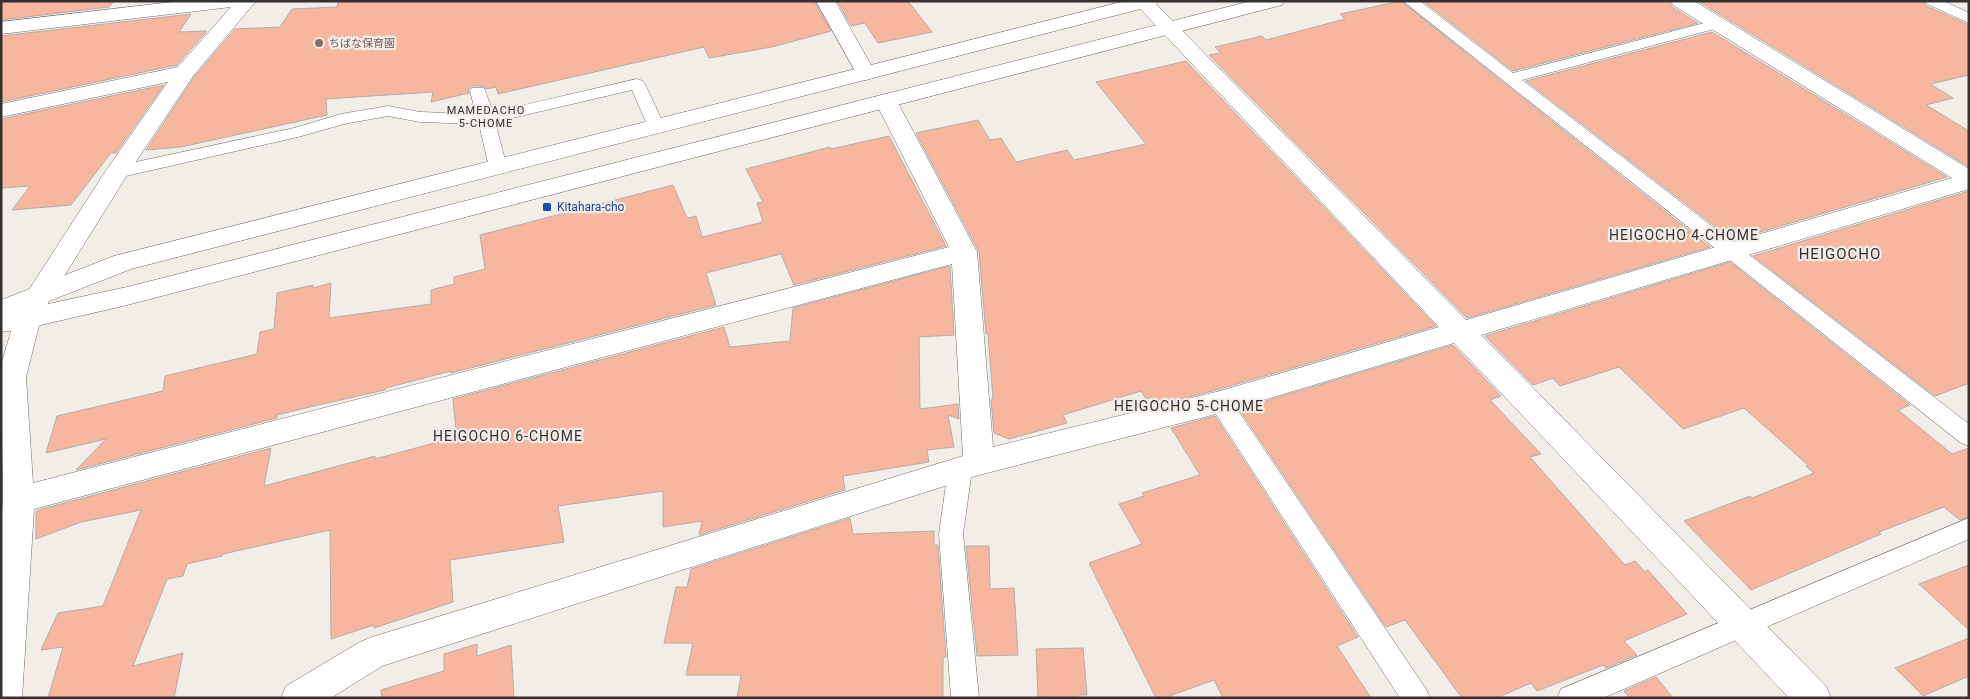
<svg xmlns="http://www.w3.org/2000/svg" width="1970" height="699" viewBox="0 0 1970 699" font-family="Roboto,'Noto Sans JP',sans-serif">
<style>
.building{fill:#f7b69e;stroke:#b4adab}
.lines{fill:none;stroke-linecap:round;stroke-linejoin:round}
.service-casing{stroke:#736e6a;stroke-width:1}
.minor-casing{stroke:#736e6a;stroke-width:1}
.tertiary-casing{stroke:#736e6a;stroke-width:1}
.service{fill:#fff;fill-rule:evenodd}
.minor{fill:#fff;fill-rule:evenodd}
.tertiary{fill:#fff;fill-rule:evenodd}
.education-dot{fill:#8d6e63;stroke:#f3ede8;stroke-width:2}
.transit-dot{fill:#1a4fb4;stroke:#f3ede8;stroke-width:2}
.labels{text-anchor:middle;stroke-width:4.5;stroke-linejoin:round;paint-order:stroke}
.far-education-label{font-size:11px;fill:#785e54;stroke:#f3ede8;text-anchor:start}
.far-neighbourhood-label{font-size:11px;letter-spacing:1px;fill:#343130;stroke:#f3ede8}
.transit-label{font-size:12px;fill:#164399;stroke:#f3ede8;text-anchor:start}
.neighbourhood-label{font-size:14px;letter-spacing:1px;fill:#343130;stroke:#f3ede8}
.quarter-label{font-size:15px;letter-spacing:1px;fill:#343130;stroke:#f3ede8}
</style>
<rect width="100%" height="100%" fill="#f3ede8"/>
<g class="building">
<path d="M1,1H114L109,7L1,20Z"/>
<path d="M338,1H814L831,31L772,47L709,58L704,47L498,94L496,87L486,89L484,86H472L468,90L469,93L431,102L433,92L326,99L327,115L181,147L146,150L194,77L235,29L280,27L292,9L337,7Z"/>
<path d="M837,1H908L932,32L878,43L865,23L851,26Z"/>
<path d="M1401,1L1402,2L1710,247L1467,318L1209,55L1221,53L1215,47L1262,36L1266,40L1345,19L1340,14Z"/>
<path d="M1423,1H1669L1672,7L1698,23L1513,71Z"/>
<path d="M1698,1H1923L1926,6L1969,25V75L1930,84L1953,98L1926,105L1969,131V167Z"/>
<path d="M191,14L179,32L207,31L177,65L1,102V36Z"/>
<path d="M1712,32L1947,177L1733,240L1526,81Z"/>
<path d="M1186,61L1436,326L1220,389L1157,405L1152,397L1146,399L1141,391L1063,415L1067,423L1009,439L994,433L991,400L993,399L988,334H986L979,252L916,133L978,120L990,140L1001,138L1016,162L1067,150L1074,160L1146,144L1096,82Z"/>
<path d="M164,85L116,153H111L71,205L12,210L30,186L1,188V119Z"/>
<path d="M889,136L946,246L794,285L781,254L706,273L716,305L451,373V371L386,388L385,390L318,405L277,415V418L76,470L106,439L46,453L57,416L163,391L165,376L257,354L260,332L274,329L277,293L313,285V288L331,283L329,318L431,304V290L454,284V277L485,269L480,235L673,185L687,218L696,216L702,237L763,222L757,203L763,202L746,169L830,147L831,149Z"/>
<path d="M1969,191V383L1935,396L1753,256Z"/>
<path d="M1730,262L1910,405L1898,410L1952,454L1969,448V516L1960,520L1944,507L1879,532L1881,534L1751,590L1684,521L1750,496L1752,498L1814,473L1806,466L1808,465L1744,408L1683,429L1619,367L1560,386L1553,378L1533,385L1485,336Z"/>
<path d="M950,266L954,335L919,337L920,409L958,404L959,419L948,415L954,447L927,450L929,462L843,476L845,490L699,535L702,521L663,527V491L558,506L564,542L450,560L453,602L374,628V625L331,639L330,530L223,554L222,556L187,564L183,576L167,579L133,666L183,653L174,698H48L63,647L41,650L58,613L103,606L141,510L81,522L36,539V512L38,510L271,448L264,486L375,456V459L453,438L452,432L456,431L453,399L724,327L730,347L790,341L793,308Z"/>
<path d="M1453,345L1501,396L1490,400L1541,454L1530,457L1625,565L1635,561L1645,572L1648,570L1687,614L1624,641L1637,655L1606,668L1603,665L1537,691L1531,683L1496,698H1462L1405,620L1386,627L1239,409Z"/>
<path d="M1215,416L1358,637L1337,646L1371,698H1223L1214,680L1164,698H1156L1089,563L1142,544L1119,504L1144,496L1142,493L1200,475L1171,428Z"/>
<path d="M850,518L853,534L934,531V545H938L946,657H943V698H737L741,675H686L693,643H664L676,587H687L691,569Z"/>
<path d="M966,546H989L990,589L1014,588L1018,655L977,656Z"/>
<path d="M1969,565V630L1919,584Z"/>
<path d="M1969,638V676L1923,696L1895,668Z"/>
<path d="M477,644V656L511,645L514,698H382L381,690L444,671V654Z"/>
<path d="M1083,648L1087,695H1077L1078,698L1038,697L1036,649Z"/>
<path d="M1656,677L1673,698H1630L1624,691Z"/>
</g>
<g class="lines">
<g class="service-casing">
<g id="service">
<path d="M1403,1H1420L1513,73L1712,21H1722L1725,24L1722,27L1522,80L1969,424V446L1961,443Z"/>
<path d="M1925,1H1944L1969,13V23L1927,4Z"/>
<path d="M637,79L643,81L645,84L665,127L662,131L656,132L650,131L632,90L495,122L507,167L504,171L498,172L492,171L489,167L479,124L420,122L388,116L344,124L298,137L117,178L111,176L108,172L111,168L117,166L294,128L341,114L388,106L420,112L476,114L470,91L472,88H484L493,112Z"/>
<path d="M1220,394L1228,396L1426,689L1430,698H1400L1212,408L1209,402L1212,396Z"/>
<path d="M960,461L968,463L972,470L963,534L979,698H951L939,534L948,470L952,463Z"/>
<path d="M1969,518V539L1603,698H1557L1561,689Z"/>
</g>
</g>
<g class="minor-casing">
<g id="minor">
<path d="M181,1H256L193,76L129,172L51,297L41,318L26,377L33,483L949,247L875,101L878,96L886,95L894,96L897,101L977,252L993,447L1220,391L1439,327L1133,1H1153L1466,320L1952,178L1673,5L1671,1H1694L1969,169V189L1481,335L1826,686L1831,698H1789L1454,343L1220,413L979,475L382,666L331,698H281L286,686L360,642L372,637L963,456L952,264L34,509L22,698H1V525L3,500L1,365L15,318L25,296L105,172L168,82L1,117V104L178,67L231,7L1,34V22Z"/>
<path d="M816,1H835L876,74L873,78L866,80L859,78Z"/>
</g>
</g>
<g class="tertiary-casing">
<path id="tertiary" d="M1125,1H1158L1156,5L131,269L34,307L127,287L1251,1H1284L1282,5L127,305L28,328L1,332V300L114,256Z"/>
</g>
<use href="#service" class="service"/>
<use href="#minor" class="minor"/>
<use href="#tertiary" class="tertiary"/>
</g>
<circle class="education-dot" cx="319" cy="43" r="5"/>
<rect class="transit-dot" x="542" y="202" width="10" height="10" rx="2.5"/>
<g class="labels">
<g class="far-education-label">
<text x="329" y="47">ちばな保育園</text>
</g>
<g class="far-neighbourhood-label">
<text x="486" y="114">MAMEDACHO<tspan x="486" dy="13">5-CHOME</tspan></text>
</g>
<g class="transit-label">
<text x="557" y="211">Kitahara-cho</text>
</g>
<g class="neighbourhood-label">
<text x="1684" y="240">HEIGOCHO 4-CHOME</text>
<text x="1189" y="411">HEIGOCHO 5-CHOME</text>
<text x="508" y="441">HEIGOCHO 6-CHOME</text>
</g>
<g class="quarter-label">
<text x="1840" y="259">HEIGOCHO</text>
</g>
</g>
<rect width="1970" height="699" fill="none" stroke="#343130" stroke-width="5"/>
</svg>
